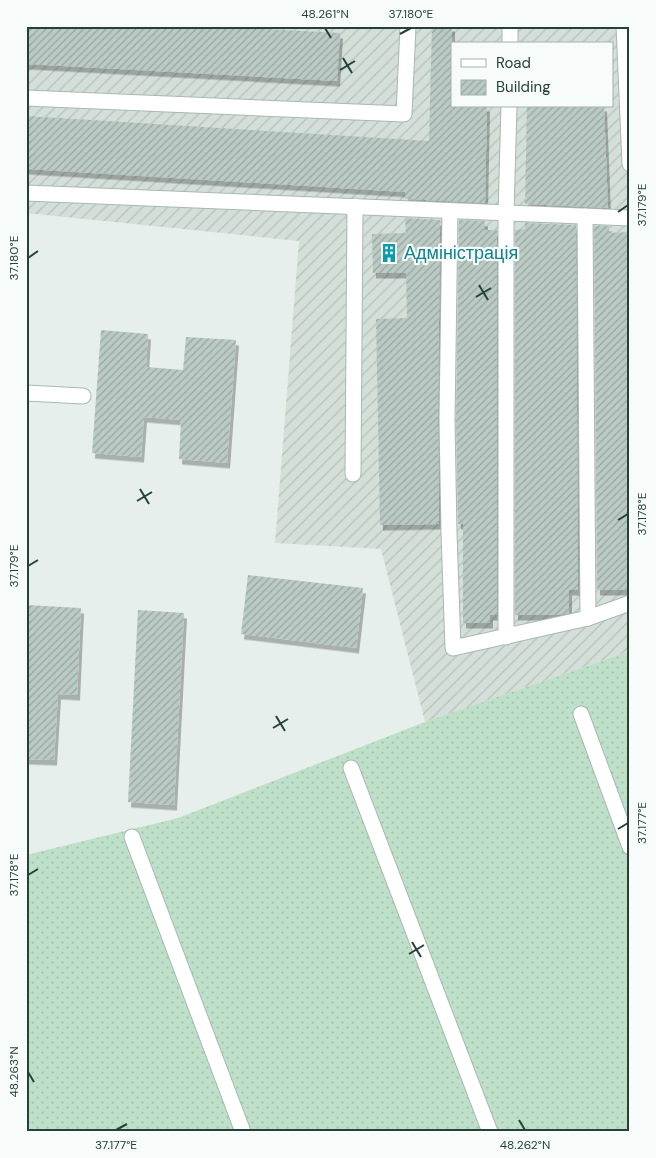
<svg xmlns="http://www.w3.org/2000/svg" width="656" height="1158" viewBox="0 0 656 1158" font-family="'DM Sans',sans-serif">
<style>
.industrial{fill:url(#industrial-furrows);fill-rule:evenodd}
.garden{fill:url(#garden-dots)}
.building{fill:url(#building-hatch);filter:url(#shadow)}
.lines{fill:none;stroke-linecap:round;stroke-linejoin:round}
.minor-casing{stroke:#a8b8b2;stroke-width:17}
.minor{stroke:#fff;stroke-width:15}
.ticks{fill:none;stroke:#24423a;stroke-width:2}
.labels{text-anchor:middle;stroke-width:4.5;stroke-linejoin:round;paint-order:stroke}
.culture-label{font-size:18px;fill:#0d838f;stroke:#f7fbf9;text-anchor:start}
.neatline{fill:none;stroke:#24423a;stroke-width:2}
.ticks-label{font-size:12px;text-anchor:middle;fill:#24423a}
</style>
<defs>
<pattern id="industrial-furrows" width="10" height="10" patternUnits="userSpaceOnUse" patternTransform="scale(1.25)"><rect width="10" height="10" fill="#d4dfda"/><path d="M-1 1l2-2M0 10L10 0M9 11l2-2" fill="none" stroke="#b6c1bc"/></pattern>
<pattern id="garden-dots" width="8" height="8" patternUnits="userSpaceOnUse" patternTransform="scale(1.25)"><rect width="8" height="8" fill="#bfe0c8"/><path d="M2 2h.1M6 6h.1" fill="none" stroke="#a4c1ad" stroke-width="1.8" stroke-linecap="round"/></pattern>
<pattern id="building-hatch" width="6" height="6" patternUnits="userSpaceOnUse" patternTransform="scale(1.25)"><rect width="6" height="6" fill="#bbcac4"/><path d="M-1 1l2-2M0 6l6-6M5 7l2-2" fill="none" stroke="#98a6a0"/></pattern>
<filter id="shadow"><feDropShadow dx="3" dy="5.5" stdDeviation="0" flood-color="#0004"/></filter>
</defs>
<rect width="100%" height="100%" fill="#e6efeb"/>
<path class="industrial" d="M26,26H630V651L425,722L381,549L275,543L299,241L26,213ZM452,44H612V106H452Z"/>
<path class="garden" d="M630,651V1132H26V855L178,818L425,722Z"/>
<g class="building">
<path d="M26,26H210L340,33L337,81L26,64Z"/>
<path d="M432,26H452V106H487L485,203L405,199V192L26,169V116L429,141Z"/>
<path d="M527,106H604L608,208L525,204Z"/>
<path d="M405,218L440,220L438,421L439,524L380,525L376,319L407,318L406,273H373L372,234L406,233Z"/>
<path d="M459,220L485,221V230H497V615H490V623H463V524H458L456,421Z"/>
<path d="M525,223L576,225L578,590H569V613L557,615H515V230L525,229Z"/>
<path d="M594,226H609V233L630,232V590H597Z"/>
<path d="M101,330L148,334L146,367L183,370L186,337L236,340L227,463L179,459L181,420L144,417L141,457L92,453Z"/>
<path d="M248,575L363,588L356,648L241,634Z"/>
<path d="M26,605L81,608L77,695L58,694L54,760L26,759Z"/>
<path d="M138,610L184,613L174,805L128,802Z"/>
</g>
<g class="lines">
<g class="minor-casing">
<g id="minor">
<path d="M624,26L630,164"/>
<path d="M510,44V26"/>
<path d="M26,98L404,114L408,26"/>
<path d="M26,193L630,218"/>
<path d="M450,211L447,421L449,533L453,648L588,618L630,603"/>
<path d="M585,216L588,618"/>
<path d="M26,393L83,396"/>
<path d="M353,474L355,206"/>
<path d="M506,637V213L509,106"/>
<path d="M581,714L630,847"/>
<path d="M351,768L490,1132"/>
<path d="M132,837L243,1132"/>
</g>
</g>
<use href="#minor" class="minor"/>
</g>
<path class="ticks" d="M325,28L331,38M400,34L411,28M343,58L352,73M340,70L355,61M618,212L628,205M28,258L38,251M479,285L488,300M476,297L491,288M140,489L149,504M137,501L152,492M618,520L628,514M28,566L38,560M276,716L285,731M273,728L288,719M618,829L628,823M28,875L38,869M412,942L421,957M409,954L424,945M28,1072L34,1082M519,1120L525,1130M116,1130L127,1124"/>
<defs>
<g id="building-bare" transform="scale(1.5)"><path d="M-4-6H4V6H1V3H-1V6H-4ZM-2.5-4.3h1.7v1.8h-1.7ZM.8-4.3h1.7v1.8H.8ZM-2.5-1h1.7V.8h-1.7ZM.8-1h1.7V.8H.8Z" fill="#0f9aa8" stroke="#f7fbf9" stroke-width="2.5" paint-order="stroke"/></g>
</defs>
<g fill-rule="evenodd">
<use href="#building-bare" x="389" y="253"/>
</g>
<g class="labels">
<g class="culture-label">
<text x="404" y="259">Адміністрація</text>
</g>
</g>
<rect width="656" height="1158" fill="none" stroke="#f7fbf9" stroke-width="55"/>
<rect x="451" y="42" width="162" height="65" fill="#f7fbf9" stroke="#a3b1ad"/>
<rect x="461" y="59" width="25" height="8" fill="#ffffff" stroke="#a3b1ad"/>
<text x="496" y="68" font-size="15" fill="#24423a">Road</text>
<rect x="461" y="80" width="25" height="15" fill="url(#building-hatch)" stroke="#a3b1ad"/>
<text x="496" y="92" font-size="15" fill="#24423a">Building</text>
<rect x="28" y="28" width="600" height="1102" class="neatline"/>
<g class="ticks-label">
<text x="325" y="18">48.261°N</text>
<text x="411" y="18">37.180°E</text>
<text transform="translate(642 205) rotate(-90)" y="4">37.179°E</text>
<text transform="translate(14 258) rotate(-90)" y="4">37.180°E</text>
<text transform="translate(642 514) rotate(-90)" y="4">37.178°E</text>
<text transform="translate(14 566) rotate(-90)" y="4">37.179°E</text>
<text transform="translate(642 823) rotate(-90)" y="4">37.177°E</text>
<text transform="translate(14 875) rotate(-90)" y="4">37.178°E</text>
<text transform="translate(14 1072) rotate(-90)" y="4">48.263°N</text>
<text x="116" y="1149">37.177°E</text>
<text x="525" y="1149">48.262°N</text>
</g>
</svg>
